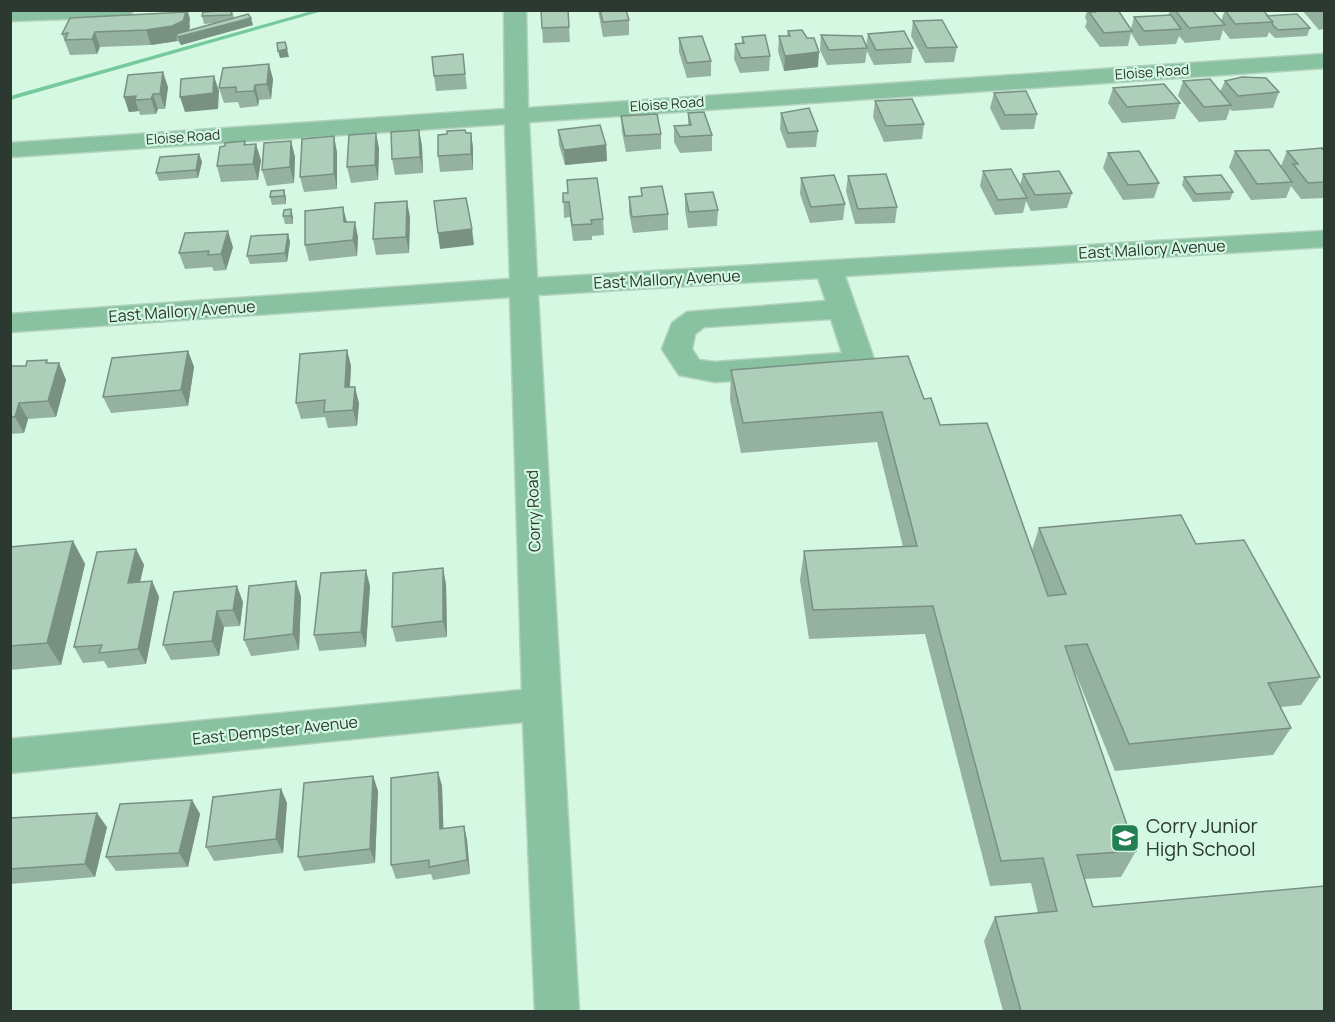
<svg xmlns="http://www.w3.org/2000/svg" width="1335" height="1022" viewBox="0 0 1335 1022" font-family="Manrope,sans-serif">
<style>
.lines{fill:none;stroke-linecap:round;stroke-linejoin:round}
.stream{fill:#75ca9b;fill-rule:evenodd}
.minor-casing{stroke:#b3d2bf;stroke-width:3}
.minor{fill:#89c2a0;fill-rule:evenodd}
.wall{fill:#95b2a0}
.shaded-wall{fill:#799182}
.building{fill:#adcfba;stroke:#799182;stroke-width:1.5}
.labels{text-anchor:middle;stroke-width:4.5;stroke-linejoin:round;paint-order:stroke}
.far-street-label{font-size:14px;fill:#2b3930;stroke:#d5f8e3}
.street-label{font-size:16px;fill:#2b3930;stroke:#d5f8e3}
.near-poi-label{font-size:20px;fill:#2b3930;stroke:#d5f8e3;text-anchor:start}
</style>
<rect width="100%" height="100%" fill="#d5f8e3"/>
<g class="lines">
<path class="stream" d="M315,10H326L10,100V96Z"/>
<g class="minor-casing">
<g id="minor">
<path d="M10,10H132L133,11L130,16L122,17L10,21Z"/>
<path d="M504,10H526L528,108L1324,54V68L529,122L537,278L1324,231V247L845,276L875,362L870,369L860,372L715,382L679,375L662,349L672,323L687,312L826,301L818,278L538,295L579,1012H535L523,722L10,773V739L522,690L510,297L10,332V314L510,279L505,124L10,157V143L505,109ZM831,319L842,353L715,362L699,360L692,349L695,334L704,327Z"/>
</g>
</g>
<use href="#minor" class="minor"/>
</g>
<g class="wall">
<path d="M232,10L234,18L253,25L181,45L178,41L151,45L100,47L97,54L70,55L62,34L188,12L190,19L189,31L216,23L204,24L202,16Z"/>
<path d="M541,10H568L570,42L543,43Z"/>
<path d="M598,10H626L629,20V35L603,37Z"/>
<path d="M1087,10H1118L1131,29L1134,17L1168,16L1170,10H1212L1221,21L1225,10L1267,16L1310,28L1307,36L1275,38L1269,32L1267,37L1230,39L1223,30L1220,40L1185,43L1179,36L1176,44L1139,46L1131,33L1128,46L1100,47L1085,27L1087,21L1085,18Z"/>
<path d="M1302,10H1324V29L1319,30Z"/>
<path d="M913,21L957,47L954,62L925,63L911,36Z"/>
<path d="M788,31L818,67L784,71L778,51L779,36H787Z"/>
<path d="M868,34L913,48L911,63L874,65L867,51L865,63L827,65L820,50L821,35L866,46Z"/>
<path d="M742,37L770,56L769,71L740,73L734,59L735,44L742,43Z"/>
<path d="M679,38L711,61V76L687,78L679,52Z"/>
<path d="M463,54L467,89L436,91L434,76Z"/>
<path d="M273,79L271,99L259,100L258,106L240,108L238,102L224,103L219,88Z"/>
<path d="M1183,81L1220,92L1225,81L1279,92L1273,108L1232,111L1230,109L1226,120L1199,122L1178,96Z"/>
<path d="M168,87L165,109H158L156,114L140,115L139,111L129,112L124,97Z"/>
<path d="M1113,88L1180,103L1175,119L1122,123L1108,103Z"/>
<path d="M994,93L1037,114L1034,129L1001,130L990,108Z"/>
<path d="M875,101L924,124L922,139L884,142L873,117Z"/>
<path d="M688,113L712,135V151L680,153L674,142V126L688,125Z"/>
<path d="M781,113L818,131L816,147L787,148L780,129Z"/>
<path d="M621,116L661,134V149L626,152L622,132Z"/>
<path d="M419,130L422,146L423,173L395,175L392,159Z"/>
<path d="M558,130L606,145L607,161L565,165L559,145Z"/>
<path d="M471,133L473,148V170L440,172L438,156Z"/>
<path d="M245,141L246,145L261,160L258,180L221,182L217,166L225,146Z"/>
<path d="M291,141L295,157L294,183L267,186L262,170Z"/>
<path d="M379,148L378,180L351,183L347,167Z"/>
<path d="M1235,151L1281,166L1287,151H1324V198L1301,199L1291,186L1286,198L1251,200L1229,167Z"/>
<path d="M337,152V189L304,192L300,177Z"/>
<path d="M1108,153L1159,183L1154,198L1123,200L1103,168Z"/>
<path d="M199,154L202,162L198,178L159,181L156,173Z"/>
<path d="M983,171L1020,185L1023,174L1072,193L1067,208L1031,211L1026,201L1023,213L995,215L980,186Z"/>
<path d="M848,176L897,207L895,223L855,224L846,191Z"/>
<path d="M1184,177L1233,192L1230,200L1193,202L1182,185Z"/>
<path d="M801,178L845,204L843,220L810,223L800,194Z"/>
<path d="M641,188L668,214V230L633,233L629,212V197L641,196Z"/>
<path d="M284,190L286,198V204L272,205L270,197Z"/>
<path d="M563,193L603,219L604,235L592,236V240L573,241L570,217L564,218Z"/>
<path d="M685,194L718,210L717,226L688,228L685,210Z"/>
<path d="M284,210L293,217V224H285L283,216Z"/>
<path d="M410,217L409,253L376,255L373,239Z"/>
<path d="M347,222L358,237L357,256L309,261L305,245Z"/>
<path d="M288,234L290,242L287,262L250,264L247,256Z"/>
<path d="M233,247L226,270L214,271L212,267L185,269L179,253Z"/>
<path d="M347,350L351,366L350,387L359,403L357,426L328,428L325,417L301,419L296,403Z"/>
<path d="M188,351L194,367L188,406L111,413L103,397Z"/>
<path d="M47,360L48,363H59L66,380L56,417L28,419L24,433L10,434L11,366H26Z"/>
<path d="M731,370L924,399L940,425L1032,550L1039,528L1196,544L1320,677L1301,705L1281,707L1291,728L1273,755L1115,771L1075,672H1074L1136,851L1121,877L1084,879L1093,907L1324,1011H1003L984,941L995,917L1038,913L1031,883L990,886L925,634L809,639L800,580L804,551L903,547L877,442L741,453L730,400Z"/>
<path d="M73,541L85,564L61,665L10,670V547Z"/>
<path d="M136,549L144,565L140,582L152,581L159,597L146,664L108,668L104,661L83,663L74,647Z"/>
<path d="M296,581L301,597L299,650L251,656L244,640Z"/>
<path d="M446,584L447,637L396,642L392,627Z"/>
<path d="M370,586L366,647L319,651L314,635Z"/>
<path d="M174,592L243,602L240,626L224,627L219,656L171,660L163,645Z"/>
<path d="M438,772L442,786L443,829L464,826L467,840L470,874L433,880L431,874L396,879L391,865Z"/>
<path d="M373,776L378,791L375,863L304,871L298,857Z"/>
<path d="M281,789L287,803L283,853L214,861L206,847Z"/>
<path d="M192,800L200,814L188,867L116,871L106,857Z"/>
<path d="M10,818L107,827L95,877L10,884Z"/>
</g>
<g class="shaded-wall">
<path d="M188,12L190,19L189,23L190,27L187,35L251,18L253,25L181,45L178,37L176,34L177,41L151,45L146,30Z"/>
<path d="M95,32L100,47L97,54L92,39Z"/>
<path d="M287,49L289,57L280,58L278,51Z"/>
<path d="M819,52L818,67L784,71L785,56Z"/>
<path d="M269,64L273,79L271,99L267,84Z"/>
<path d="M163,72L168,87L165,109L160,94Z"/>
<path d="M214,76L219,91L218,109L185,112L180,97Z"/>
<path d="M255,85L259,100L258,106L254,91Z"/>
<path d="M153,94L158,109L156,114L151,99Z"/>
<path d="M136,96L135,100L139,111L129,112L124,97Z"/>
<path d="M419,130L422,146L423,173L420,157Z"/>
<path d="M376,133L379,148L378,180L375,165Z"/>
<path d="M471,133L473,148V170L471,154Z"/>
<path d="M334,136L337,152V189L334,174Z"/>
<path d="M291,141L295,157L294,183L290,167Z"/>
<path d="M256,144L261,160L258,180L253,164Z"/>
<path d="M606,145L607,161L565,165L564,150Z"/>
<path d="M199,154L202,162L198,178L196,170Z"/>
<path d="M284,190L286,198V204L284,196Z"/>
<path d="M407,201L410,217L409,253L406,237Z"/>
<path d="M343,207L347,223L344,222Z"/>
<path d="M291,209L293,217V224L291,216Z"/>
<path d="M355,222L358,237L357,256L353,240Z"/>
<path d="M472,229L474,245L440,249L438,233Z"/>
<path d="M228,231L233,247L226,270L221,254Z"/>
<path d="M288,234L290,242L287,262L285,253Z"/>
<path d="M347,350L351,366L349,403L345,387Z"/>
<path d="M188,351L194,367L188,406L181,390Z"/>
<path d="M59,363L66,380L56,417L48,401Z"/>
<path d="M355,387L359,403L357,426L353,410Z"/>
<path d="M19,403L28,419L24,433L15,417Z"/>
<path d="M73,541L85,564L61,665L47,643Z"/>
<path d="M136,549L144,565L136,599L128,583Z"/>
<path d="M443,568L446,584L447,637L443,621Z"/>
<path d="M366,570L370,586L366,647L361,632Z"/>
<path d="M152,581L159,597L146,664L138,649Z"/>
<path d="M296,581L301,597L299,650L293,634Z"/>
<path d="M237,586L243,602L240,626L233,610Z"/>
<path d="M217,611L224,627L219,656L212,641Z"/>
<path d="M438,772L442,786L444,843L440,829Z"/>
<path d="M373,776L378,791L375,863L370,849Z"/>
<path d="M281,789L287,803L283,853L276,839Z"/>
<path d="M192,800L200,814L188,867L179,853Z"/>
<path d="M97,813L107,827L95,877L85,864Z"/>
<path d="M464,826L467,840L470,874L467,860Z"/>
</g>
<g class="building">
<path d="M232,10L231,15L202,16L203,12Z"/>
<path d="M541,10H568L569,27L542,28Z"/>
<path d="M600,10H626L629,20L603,22Z"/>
<path d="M1094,10H1118L1132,31L1104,33L1089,12H1095Z"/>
<path d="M1175,10H1212L1225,25L1189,28Z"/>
<path d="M1225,10H1263L1273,22L1235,24Z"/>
<path d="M186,12L183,21L172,26L146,30L95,32L92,39L65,40L68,33L62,34L70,18Z"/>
<path d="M248,14L251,18L178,37L176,34Z"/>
<path d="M1297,14L1310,28L1278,30L1272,24L1273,22L1267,16Z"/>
<path d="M1171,15L1181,29L1144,31L1134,17Z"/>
<path d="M942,20L957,47L927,48L913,21Z"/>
<path d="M802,30L807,38H814L819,52L785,56L779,36H790L788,31Z"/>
<path d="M904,31L913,48L876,50L868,34Z"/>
<path d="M765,35L770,56L741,58L735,44L744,43L742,37Z"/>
<path d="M821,35L862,36L867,48L829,50Z"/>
<path d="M702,36L711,61L687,63L679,38Z"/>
<path d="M285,42L287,49L278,51L277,43Z"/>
<path d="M463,54L465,74L434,76L432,57Z"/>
<path d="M269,64L267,84L255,85L254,91L236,92V87L219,88L223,68Z"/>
<path d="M163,72L160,94H153L151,99L135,100L136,96L124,97L128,75Z"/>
<path d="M214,76L213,93L180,97L181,79Z"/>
<path d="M1242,77L1266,78L1279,92L1238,96L1225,81Z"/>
<path d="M1210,79L1231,105L1204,107L1183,81Z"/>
<path d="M1164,84L1180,103L1127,107L1113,88Z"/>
<path d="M1026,91L1037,114L1005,115L994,93Z"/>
<path d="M912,99L924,124L886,126L875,101Z"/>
<path d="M809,108L818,131L788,133L781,113Z"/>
<path d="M704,112L712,135L680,137L674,126L691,125L688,113Z"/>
<path d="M657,114L661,134L625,136L621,116Z"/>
<path d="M600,125L606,145L564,150L558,130Z"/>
<path d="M419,130L420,157L392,159L391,132Z"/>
<path d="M465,130L466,133H471V154L438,156V135L447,134V131Z"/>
<path d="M376,133L375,165L347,167L349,135Z"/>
<path d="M334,136V174L300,177L302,139Z"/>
<path d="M245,141L244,145L256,144L253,164L217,166L220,147L225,146V143Z"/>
<path d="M291,141L290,167L262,170L264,143Z"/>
<path d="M1322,148L1324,151V182L1308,183L1293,164H1298L1287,151Z"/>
<path d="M1269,150L1292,182L1257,184L1235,151Z"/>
<path d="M1139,151L1159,183L1128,185L1108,153Z"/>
<path d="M199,154L196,170L156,173L160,157Z"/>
<path d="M1011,169L1027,198L998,200L983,171Z"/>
<path d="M1059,171L1072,193L1035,195L1023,174Z"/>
<path d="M886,174L897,207L858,209L848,176Z"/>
<path d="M834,175L845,204L811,207L801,178Z"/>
<path d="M1221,175L1233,192L1196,194L1184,177Z"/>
<path d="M597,178L603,219L591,220L592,224L572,225L569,202H563V193H568L567,180Z"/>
<path d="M662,186L668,214L632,217L629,197L642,196L641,188Z"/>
<path d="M284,190V196L270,197L271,191Z"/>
<path d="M713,192L718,210L689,212L685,194Z"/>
<path d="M466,198L472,229L438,233L434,201Z"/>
<path d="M407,201L406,237L373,239L375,203Z"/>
<path d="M343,207L344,222H355L353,240L305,245V211Z"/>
<path d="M291,209V216H283L284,210Z"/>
<path d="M228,231L221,254L208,255L209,251L179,253L185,233Z"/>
<path d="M288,234L285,253L247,256L251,236Z"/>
<path d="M347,350L345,387H355L353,410L324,412L325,400L296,403L300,354Z"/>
<path d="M188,351L181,390L103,397L112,358Z"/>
<path d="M908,356L924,399L931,398L940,425L987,423L1048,596L1066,594L1039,528L1181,515L1196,544L1244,540L1320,677L1268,683L1291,728L1129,744L1087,644L1065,646L1136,851L1077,855L1093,907L1324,886V1011H1021L995,917L1057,911L1043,858L1001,861L933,606L813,610L804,551L917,546L882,412L743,423L731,370Z"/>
<path d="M47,360L46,363H59L48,401L19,403L15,417H10L11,366H26L27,361Z"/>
<path d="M73,541L47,643L10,646V547Z"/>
<path d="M136,549L128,583L152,581L138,649L99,653L102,645L74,647L97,552Z"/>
<path d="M443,568V621L392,627L393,573Z"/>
<path d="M366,570L361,632L314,635L321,573Z"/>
<path d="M296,581L293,634L244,640L249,586Z"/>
<path d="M237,586L233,610L217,611L212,641L163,645L174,592Z"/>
<path d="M438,772L440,829L464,826L467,860L429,867V860L391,865V778Z"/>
<path d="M373,776L370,849L298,857L304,783Z"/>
<path d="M281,789L276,839L206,847L213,797Z"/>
<path d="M192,800L179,853L106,857L120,804Z"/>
<path d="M97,813L85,864L10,869V818Z"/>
</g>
<defs>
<g id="school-square" transform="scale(1.5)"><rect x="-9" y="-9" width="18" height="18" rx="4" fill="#257f54" stroke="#d5f8e3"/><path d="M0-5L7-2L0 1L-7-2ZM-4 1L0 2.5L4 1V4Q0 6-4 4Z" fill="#fff"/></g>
</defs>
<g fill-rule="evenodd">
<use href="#school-square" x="1125" y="838"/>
</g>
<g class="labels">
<g class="far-street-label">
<text transform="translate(1152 72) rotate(-4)" y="5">Eloise Road</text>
<text transform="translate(667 104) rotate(-4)" y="5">Eloise Road</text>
<text transform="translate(183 137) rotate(-4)" y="5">Eloise Road</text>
</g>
<g class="street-label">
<text transform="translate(1152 249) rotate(-3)" y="6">East Mallory Avenue</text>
<text transform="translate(667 279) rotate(-3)" y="6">East Mallory Avenue</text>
<text transform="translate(182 311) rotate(-4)" y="6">East Mallory Avenue</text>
<text transform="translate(533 511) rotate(-92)" y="6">Corry Road</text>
<text transform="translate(275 730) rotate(-6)" y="6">East Dempster Avenue</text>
</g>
<g class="near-poi-label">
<text x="1146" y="833">Corry Junior<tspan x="1146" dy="23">High School</tspan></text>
</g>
</g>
<rect width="1335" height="1022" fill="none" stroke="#2b3930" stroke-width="24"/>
</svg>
